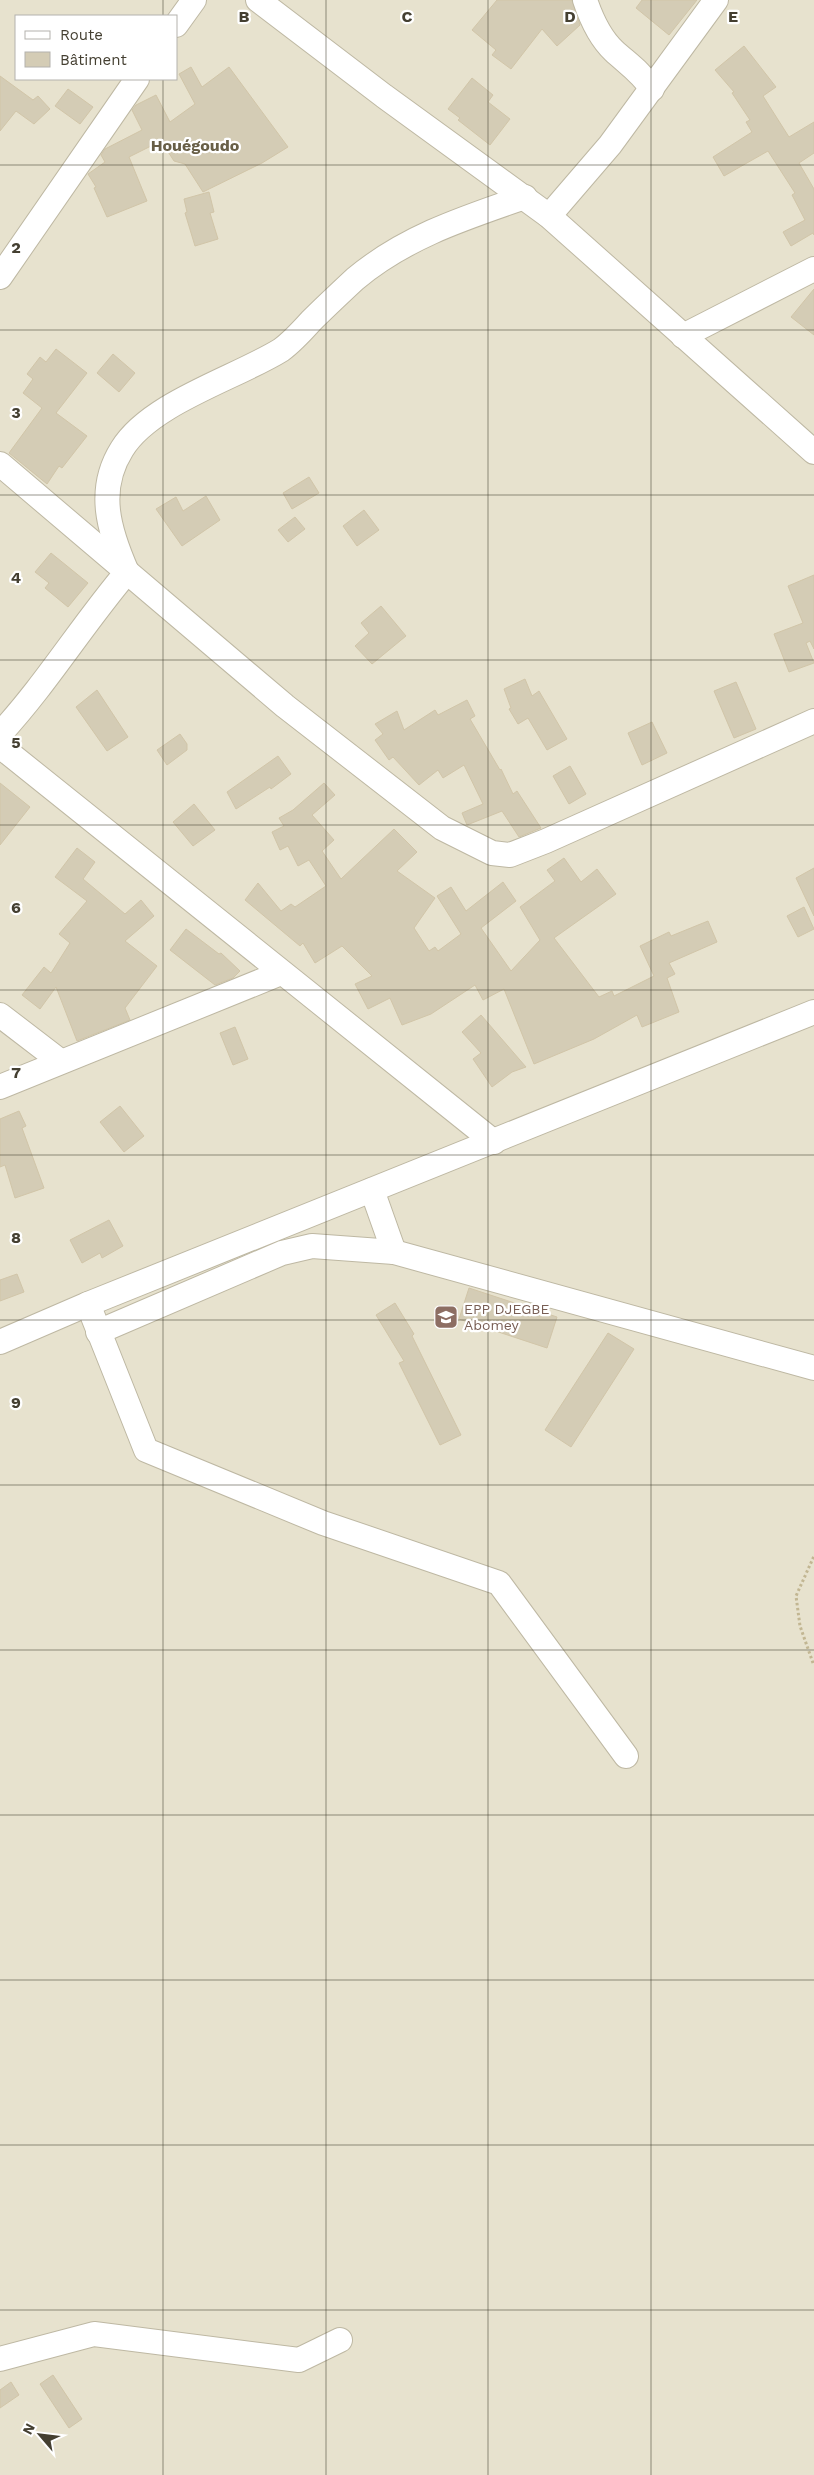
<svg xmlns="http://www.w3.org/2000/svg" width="814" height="2475" viewBox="0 0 814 2475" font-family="'Work Sans',sans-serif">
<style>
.residential{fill:#e7e2ce;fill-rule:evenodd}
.building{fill:#d4ccb5;stroke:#d1c5a8}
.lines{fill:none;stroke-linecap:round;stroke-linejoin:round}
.minor-casing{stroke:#beb8a3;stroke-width:26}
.path{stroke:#c2b692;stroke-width:3;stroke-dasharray:2.5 2.5;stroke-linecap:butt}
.minor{stroke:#fff;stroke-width:24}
.grid{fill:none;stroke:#443f31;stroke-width:1;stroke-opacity:0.55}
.labels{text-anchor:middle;stroke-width:4.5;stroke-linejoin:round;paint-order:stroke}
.education-label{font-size:14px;fill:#785e54;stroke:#fff;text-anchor:start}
.quarter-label{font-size:16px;font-weight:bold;fill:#685f47;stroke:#fff}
.grid-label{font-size:16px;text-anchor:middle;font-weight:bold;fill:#443f31;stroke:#fff;stroke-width:4.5;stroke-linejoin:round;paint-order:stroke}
</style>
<rect width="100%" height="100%" fill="#f3efe1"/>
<path class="residential" d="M0,0H814V2475H0ZM16,16H176V79H16Z"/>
<g class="building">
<path d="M497,0H572L580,25L557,46L542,29L511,69L492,55L496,50L472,30Z"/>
<path d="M642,0H697L669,35L636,8Z"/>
<path d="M744,46L776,87L763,96L789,137L814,122V153L799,163L814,189V235L813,233L791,246L783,232L805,220L792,195L795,193L768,151L724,176L713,157L752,132L746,122L750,120L732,93L734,92L715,70Z"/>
<path d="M191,67L202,87L229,67L288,147L262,163L203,192L185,164L174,161L161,141L129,157L147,201L107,217L94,188L96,187L88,174L105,162L101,155L105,149L142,130L132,110L136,105L156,95L170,122L195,104L179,74Z"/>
<path d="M0,76L33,100L38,96L50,109L34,124L16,111L0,131Z"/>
<path d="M472,78L493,95L488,102L510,119L490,145L458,120L460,118L448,109Z"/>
<path d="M68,89L93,107L80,124L55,106Z"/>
<path d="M209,192L214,212L210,213L218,239L195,246L185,213L187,212L184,199Z"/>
<path d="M814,289V335L791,317Z"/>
<path d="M56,349L87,373L56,413L87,436L62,468L59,466L47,484L9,453L42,408L23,393L33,379L27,374L40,357L46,362Z"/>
<path d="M113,354L135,373L119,392L97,373Z"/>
<path d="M309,477L319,493L292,509L283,493Z"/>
<path d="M206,496L220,520L182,546L156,509L176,497L183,511Z"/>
<path d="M364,510L379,530L357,546L343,526Z"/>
<path d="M295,517L305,529L288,542L278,530Z"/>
<path d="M51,553L88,583L68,607L45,588L49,583L35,572Z"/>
<path d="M814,575V649L810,641L806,643L814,663L789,672L774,634L803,623L788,586Z"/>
<path d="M381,606L406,636L372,664L355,646L369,633L361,623Z"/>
<path d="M525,679L532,696L539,691L567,739L547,750L528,718L518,724L509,709L511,708L504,689Z"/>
<path d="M736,682L756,729L734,738L714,691Z"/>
<path d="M97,690L128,737L107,751L76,707Z"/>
<path d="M467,700L475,716L470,719L500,770L501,769L513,794L517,791L541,828L519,837L502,811L467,825L462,813L483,804L464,765L443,778L438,770L419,785L393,757L389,760L375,740L383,734L375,724L397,711L404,730L435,710L438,715Z"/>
<path d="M652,722L667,753L642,765L628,733Z"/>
<path d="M180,734L187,744V750L167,765L157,750Z"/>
<path d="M278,756L291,774L271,789L270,787L236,809L227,792Z"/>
<path d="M570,766L586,794L569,804L553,776Z"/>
<path d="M0,783L30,807L0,845Z"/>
<path d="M324,783L335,795L312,815L334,840L322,851L341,879L394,829L417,852L397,871L435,898L414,928L429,951L435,947L438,951L461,934L437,896L451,887L466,911L503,882L516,901L481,928L511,971L540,940L520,907L555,881L547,870L564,858L581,882L597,869L616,894L554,938L599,997L612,991L614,996L654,976L640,946L669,932L671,936L708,921L717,942L669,963L675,974L667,978L679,1012L642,1027L637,1015L594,1039L534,1064L504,989L483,1000L475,985L431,1014L402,1025L390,998L368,1009L355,984L372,976L342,946L315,963L303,943L300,946L245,900L258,883L281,911L291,904L295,907L326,886L309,860L298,866L288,846L280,850L272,832L284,826L279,818L293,810Z"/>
<path d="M194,804L215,830L193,846L173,822Z"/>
<path d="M77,848L95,862L83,879L125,914L141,900L154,916L125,941L157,966L125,1008L130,1020L77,1041L56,987L40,1009L22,995L44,967L51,973L70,943L59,934L87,901L55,877Z"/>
<path d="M814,868V916L796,878Z"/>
<path d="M804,907L814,929L798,937L787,916Z"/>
<path d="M186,929L219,954L221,953L240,971L233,978L215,985L170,950Z"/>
<path d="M481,1015L526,1067L512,1072L492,1087L473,1059L481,1053L462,1032Z"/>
<path d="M235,1027L248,1059L233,1065L220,1033Z"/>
<path d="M120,1106L144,1136L124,1152L100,1122Z"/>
<path d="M19,1111L26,1126L22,1128L44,1188L15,1198L5,1165L0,1167V1119Z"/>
<path d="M109,1220L123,1246L102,1258L100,1253L82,1263L70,1240Z"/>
<path d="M17,1274L24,1292L0,1301V1280Z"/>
<path d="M469,1288L557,1317L547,1348L459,1319Z"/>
<path d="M395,1303L414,1334L412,1336L461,1435L440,1445L399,1363L404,1361L376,1315Z"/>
<path d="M608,1333L634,1349L571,1447L545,1430Z"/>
<path d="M53,2375L82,2419L69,2428L40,2384Z"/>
<path d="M11,2382L19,2395L0,2408V2390Z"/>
</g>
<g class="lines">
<g class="minor-casing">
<g id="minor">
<path d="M258,0L384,96L549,216L814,452"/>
<path d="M585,0C591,18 599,37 614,51C627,63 642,73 652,89"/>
<path d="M176,25L194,0"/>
<path d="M549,216L610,145L716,0"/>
<path d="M0,277L137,79"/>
<path d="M683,336L814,269"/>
<path d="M0,464L285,706L442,828L492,853L510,855L546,841L814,721"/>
<path d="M0,734C47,683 82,625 127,572C109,531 96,490 122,449C150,403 236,378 281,350C292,342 302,331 311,321C325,307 340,293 355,279C405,237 464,218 525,197"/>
<path d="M0,746L494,1142"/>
<path d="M0,1015L60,1061"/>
<path d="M0,1087L281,973"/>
<path d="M372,1190L394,1252"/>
<path d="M88,1304L146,1450L323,1523L499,1583L626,1756"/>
<path d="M98,1332L282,1253L312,1246L394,1252L814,1368"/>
<path d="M0,1342L88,1304L814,1012"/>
<path d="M0,2359L94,2334L299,2360L340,2340"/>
</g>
</g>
<path class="path" d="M813,1663L800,1626L796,1596L814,1556"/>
<use href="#minor" class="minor"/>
</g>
<path class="grid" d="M163,0V16M326,0V2475M488,0V2475M651,0V2475M163,79V2475M0,165H814M0,330H814M0,495H814M0,660H814M0,825H814M0,990H814M0,1155H814M0,1320H814M0,1485H814M0,1650H814M0,1815H814M0,1980H814M0,2145H814M0,2310H814"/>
<defs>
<g id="school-square" transform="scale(1.25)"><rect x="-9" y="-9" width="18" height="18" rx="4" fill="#8d6e63" stroke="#fff"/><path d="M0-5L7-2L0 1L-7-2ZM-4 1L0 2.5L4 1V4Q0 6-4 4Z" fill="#fff"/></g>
</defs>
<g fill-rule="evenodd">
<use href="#school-square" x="446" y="1317"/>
</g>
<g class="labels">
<g class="education-label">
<text x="464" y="1314">EPP DJEGBE<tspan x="464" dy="16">Abomey</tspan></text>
</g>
<g class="quarter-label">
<text x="195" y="151">Houégoudo</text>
</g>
</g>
<g class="grid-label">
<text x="244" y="22">B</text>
<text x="407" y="22">C</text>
<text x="570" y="22">D</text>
<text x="733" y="22">E</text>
<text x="16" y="253">2</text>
<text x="16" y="418">3</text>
<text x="16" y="583">4</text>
<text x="16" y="748">5</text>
<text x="16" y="913">6</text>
<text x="16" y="1078">7</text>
<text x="16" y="1243">8</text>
<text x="16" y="1408">9</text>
</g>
<rect x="15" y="15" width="162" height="65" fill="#ffffff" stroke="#b4b2ad"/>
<rect x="25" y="31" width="25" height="8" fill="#ffffff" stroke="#b4b2ad"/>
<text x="60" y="40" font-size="15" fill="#443f31">Route</text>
<rect x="25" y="52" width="25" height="15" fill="#d4ccb5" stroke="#b4b2ad"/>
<text x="60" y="65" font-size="15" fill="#443f31">Bâtiment</text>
<g transform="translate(40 2435) rotate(298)" stroke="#ffffff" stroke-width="4" paint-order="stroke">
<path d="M0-4L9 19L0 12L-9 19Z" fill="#443f31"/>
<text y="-8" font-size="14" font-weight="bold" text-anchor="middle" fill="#443f31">N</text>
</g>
</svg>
